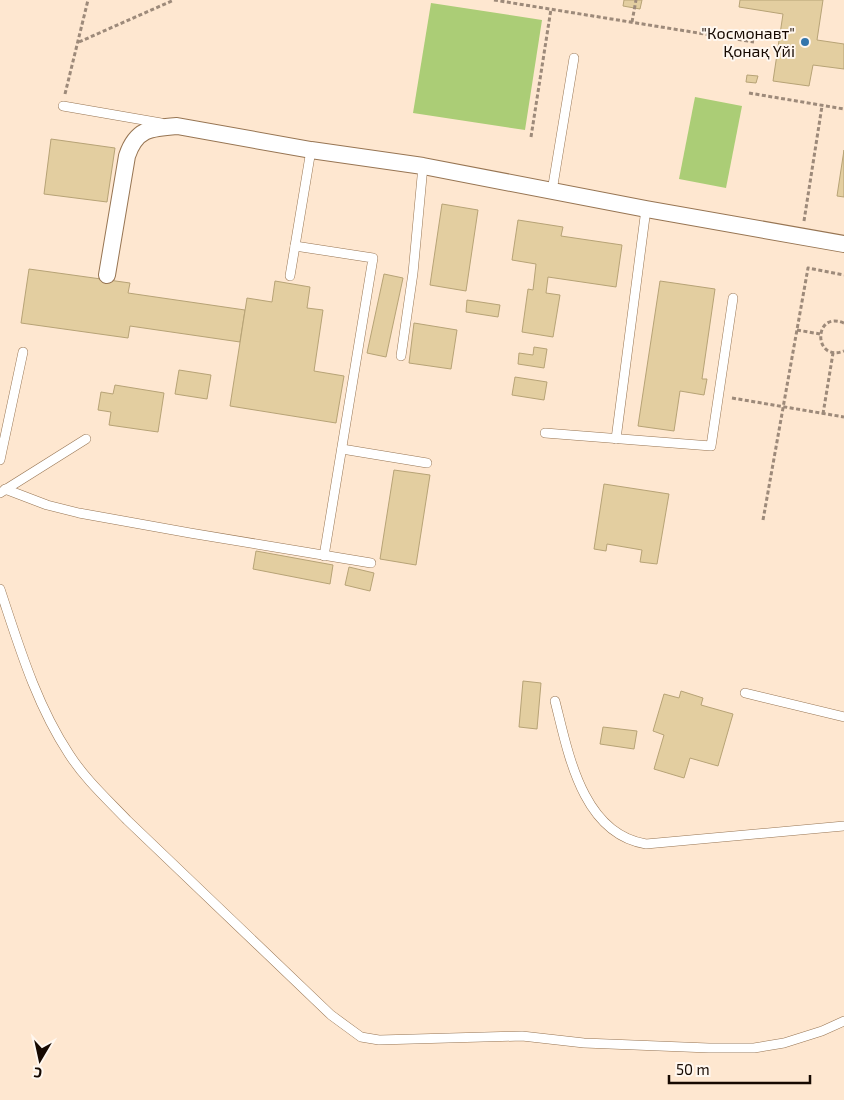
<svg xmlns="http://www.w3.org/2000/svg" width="844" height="1100" viewBox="0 0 844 1100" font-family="'Exo 2',sans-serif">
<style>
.green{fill:#abcd76}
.building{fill:#e3cea0;stroke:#b7a376}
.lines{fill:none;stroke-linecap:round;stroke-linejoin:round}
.lane-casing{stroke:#977553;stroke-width:10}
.street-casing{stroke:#977553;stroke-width:18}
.path{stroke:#9d8a7a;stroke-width:3;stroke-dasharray:4 2.5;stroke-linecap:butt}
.lane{stroke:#fff;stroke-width:9}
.street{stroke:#fff;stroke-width:16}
.poi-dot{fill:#3375ab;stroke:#fff7ef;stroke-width:2}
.labels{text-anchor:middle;stroke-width:4;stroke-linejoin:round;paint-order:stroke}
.poi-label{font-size:16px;fill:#160901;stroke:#fff7ef;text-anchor:end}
</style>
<rect width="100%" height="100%" fill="#fee7d0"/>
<g class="green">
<path d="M431,3L542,20L525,130L413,113Z"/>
<path d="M695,97L742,106L726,188L679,179Z"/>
</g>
<g class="building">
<path d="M624,0H642L640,9L623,6Z"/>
<path d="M740,0H823L817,40L844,44V69L813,65L809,86L773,81L783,14L739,7Z"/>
<path d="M747,75L758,76L756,83L746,82Z"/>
<path d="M51,139L115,148L107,202L44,194Z"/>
<path d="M844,150V197L837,196Z"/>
<path d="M442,204L478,210L466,291L430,285Z"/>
<path d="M518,220L563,227L561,236L622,245L616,287L548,277L546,293L560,295L553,337L522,332L528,289L533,290L536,264L512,260Z"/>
<path d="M29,269L130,283L128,293L245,310L240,342L130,326L128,338L21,323Z"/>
<path d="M384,274L403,278L386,357L367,353Z"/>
<path d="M275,281L310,287L307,308L323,310L314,371L344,376L336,423L230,406L247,298L272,302Z"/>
<path d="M660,281L715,289L702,379H707L704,395L680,391L674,431L638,426Z"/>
<path d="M467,300L500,305L498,317L466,312Z"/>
<path d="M414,323L457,330L451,369L409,363Z"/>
<path d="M534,347L547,349L544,368L518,364L519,353L533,355Z"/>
<path d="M179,370L211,375L207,399L175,394Z"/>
<path d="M515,377L547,382L544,400L512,395Z"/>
<path d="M115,385L164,393L158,432L109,425L111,412L98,410L101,392L113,394Z"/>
<path d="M394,470L430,475L416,565L380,559Z"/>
<path d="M604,484L669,494L657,564L640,562L642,550L607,544L606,551L594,549Z"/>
<path d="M256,551L333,565L330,584L253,569Z"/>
<path d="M349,567L374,573L370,591L345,585Z"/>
<path d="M523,681L541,683L537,729L519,727Z"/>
<path d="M681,691L703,698L701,705L733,714L718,766L690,758L684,778L654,769L664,735L653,731L664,694L679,698Z"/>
<path d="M603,727L637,731L634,749L600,744Z"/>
</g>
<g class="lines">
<g class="lane-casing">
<g id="lane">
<path d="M63,106L161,123"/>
<path d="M552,191L574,58"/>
<path d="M295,246L373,258L324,556"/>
<path d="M290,276L311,150"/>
<path d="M401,356L413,273L423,166"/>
<path d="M545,433L711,446L733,298"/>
<path d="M616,439L646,209"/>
<path d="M342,449L427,463"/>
<path d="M0,460L23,352"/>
<path d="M5,489L47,505L79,513L190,533L371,563"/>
<path d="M0,493L86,439"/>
<path d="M0,589C19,646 36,704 69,754C85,779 107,799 127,820L331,1015L361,1037L379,1040L522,1036L584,1043L709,1048H754L784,1043L822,1031L844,1021"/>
<path d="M745,693L844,717"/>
<path d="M555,701C568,752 582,834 646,844L844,826"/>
</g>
</g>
<g class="street-casing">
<path id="street" d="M107,275L127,156C136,129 150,128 177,126L311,150L423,166L646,209L844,244"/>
</g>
<g class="path">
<path d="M494,0L754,42"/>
<path d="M632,22L636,0"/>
<path d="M79,42L174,0"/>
<path d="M749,93L844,109"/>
<path d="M65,94L88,0"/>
<path d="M531,137L551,9"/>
<path d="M804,221L822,106"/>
<path d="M844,323C813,310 813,363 844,351"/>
<path d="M797,330L820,334"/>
<path d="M732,398L844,417"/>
<path d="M823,414L833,353"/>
<path d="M763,520L808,268L844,275"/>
</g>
<use href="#lane" class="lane"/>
<use href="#street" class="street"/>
</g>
<circle class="poi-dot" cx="805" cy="42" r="5"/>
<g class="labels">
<g class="poi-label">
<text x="795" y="39">"Космонавт"<tspan x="795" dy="18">Қонақ Үйі</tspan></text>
</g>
</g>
<g transform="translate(40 1060) rotate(189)" stroke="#fff7ef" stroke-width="4" paint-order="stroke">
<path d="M0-4L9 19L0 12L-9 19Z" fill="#160901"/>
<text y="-8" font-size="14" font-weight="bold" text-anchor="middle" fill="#160901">С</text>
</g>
<path d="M669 1075v8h141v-8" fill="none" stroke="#160901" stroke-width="2.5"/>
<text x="676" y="1075" font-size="15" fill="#160901" stroke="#fff7ef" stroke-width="4" paint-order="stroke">50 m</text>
</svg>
